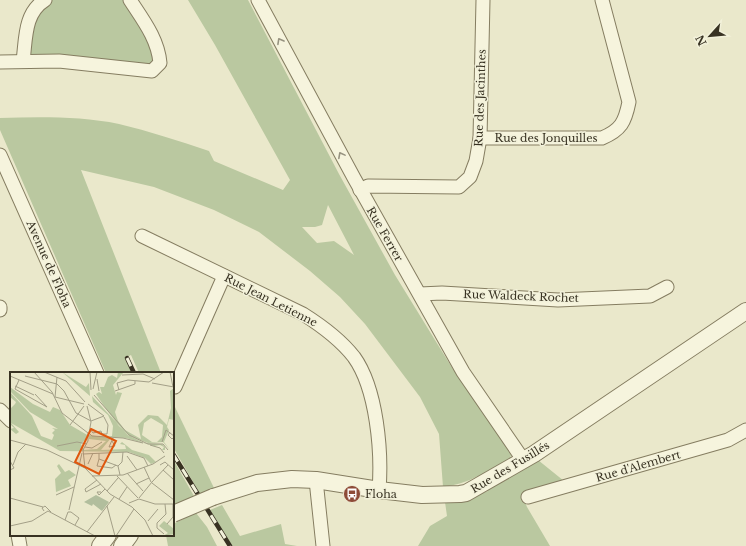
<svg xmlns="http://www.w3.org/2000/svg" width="746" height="546" viewBox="0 0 746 546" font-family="'Libre Baskerville',serif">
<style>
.green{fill:#bac8a0;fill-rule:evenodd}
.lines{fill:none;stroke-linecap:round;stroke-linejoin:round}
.minor-casing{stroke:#857d61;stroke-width:15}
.tertiary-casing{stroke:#857d61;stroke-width:18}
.minor{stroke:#f6f4dd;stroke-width:13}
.tertiary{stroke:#f6f4dd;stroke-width:16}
.rail-casing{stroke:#383222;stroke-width:4.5}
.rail{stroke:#f2f1da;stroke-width:3;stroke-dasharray:9;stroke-linecap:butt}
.tertiary-bridge-casing{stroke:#857d61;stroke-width:18;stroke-linecap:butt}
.tertiary-bridge{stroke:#f6f4dd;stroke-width:16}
.oneway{stroke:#979380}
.labels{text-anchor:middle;stroke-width:3;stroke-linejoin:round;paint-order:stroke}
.street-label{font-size:11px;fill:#383222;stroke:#f2f1da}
.poi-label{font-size:11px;fill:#383222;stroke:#f2f1da;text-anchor:start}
.inset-road{fill:none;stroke:#a39f87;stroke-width:1}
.view{fill:#df570d;fill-opacity:0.15;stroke:#df570d;stroke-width:2}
.inset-edge{fill:none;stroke:#383222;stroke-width:2}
</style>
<rect width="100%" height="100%" fill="#eae8cb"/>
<g class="green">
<path d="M45,0H130L160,52L152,71L23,61L29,20Z"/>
<path d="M188,0H248L339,174L395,275L451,366L510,451L511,456L508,460L495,468L503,482L538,460L564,481L523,497L527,507L550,546H418L430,526L447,516L445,502L465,500L488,491L478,476C467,482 456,485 443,487L439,434L420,397L365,324L340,297L310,271L259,232L214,210L154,187L81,170L161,373H139L131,355L125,358L132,373H106L0,130V118C39,117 80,116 119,124C149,131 179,141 209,151L214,161L283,190L290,180L215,45ZM328,205L354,255L334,241L317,243L302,227H315L322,225Z"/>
<path d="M173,403L214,488L200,494L173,447Z"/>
<path d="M173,459L195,498L173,506Z"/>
<path d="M222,505L240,536L281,524L285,544L297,546H232L210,510Z"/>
<path d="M196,513L207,527L217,546H168L166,535H173V524Z"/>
</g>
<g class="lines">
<g class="minor-casing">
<g id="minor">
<path d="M258,0L354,178L463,372L524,461"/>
<path d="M23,61C26,39 24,13 45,0"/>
<path d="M0,62L59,61L152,71L160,63C158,39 143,20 130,0"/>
<path d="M480,138H602C621,130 625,122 629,102L602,0"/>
<path d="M0,155L97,373"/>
<path d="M360,190L368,186L459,187L470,177L476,161L480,138L483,0"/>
<path d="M142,236L303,314C322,326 340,339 354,357C377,389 382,452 379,490"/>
<path d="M420,294L442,293L558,300L650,296L667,287"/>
<path d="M0,307V310"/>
<path d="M175,387L224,276"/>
<path d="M0,410L11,421"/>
<path d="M316,480L323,546"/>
<path d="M528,497L728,440L746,430"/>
<path d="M18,535L20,546"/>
</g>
</g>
<g class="tertiary-casing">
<g id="tertiary">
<path d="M213,497L257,483L292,479L316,480L379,490L422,495L460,494L466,493L534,454L746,311"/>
<path d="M100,546L108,535"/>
<path d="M122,546L130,535"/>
</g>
</g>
<use href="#minor" class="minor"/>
<use href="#tertiary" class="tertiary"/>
<g class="rail-casing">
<g id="rail">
<path d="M127,358L134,373"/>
<path d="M173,454L230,546"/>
</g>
</g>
<use href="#rail" class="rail"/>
<g class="tertiary-bridge-casing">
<path id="tertiary-bridge" d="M173,514L213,497"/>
</g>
<use href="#tertiary-bridge" class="tertiary-bridge"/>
</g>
<defs><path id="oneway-chevron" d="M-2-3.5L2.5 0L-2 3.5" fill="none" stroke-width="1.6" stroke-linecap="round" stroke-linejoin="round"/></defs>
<g class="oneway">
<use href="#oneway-chevron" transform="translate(280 41) rotate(-119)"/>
<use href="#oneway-chevron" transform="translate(341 155) rotate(-118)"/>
</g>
<defs>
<g id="bus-disc" transform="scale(0.9)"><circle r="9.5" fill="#8e4b37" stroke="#f2f1da"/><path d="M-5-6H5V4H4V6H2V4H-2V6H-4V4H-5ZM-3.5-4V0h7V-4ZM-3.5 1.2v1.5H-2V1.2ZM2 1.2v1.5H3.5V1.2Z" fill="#fff"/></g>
</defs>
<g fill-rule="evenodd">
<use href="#bus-disc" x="352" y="494"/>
</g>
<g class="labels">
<g class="street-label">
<text transform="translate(480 98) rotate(-88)" y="4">Rue des Jacinthes</text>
<text x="546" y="142">Rue des Jonquilles</text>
<text transform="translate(385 234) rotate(60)" y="4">Rue Ferrer</text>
<text transform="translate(49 264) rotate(66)" y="4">Avenue de Floha</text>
<text transform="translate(521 296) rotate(2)" y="4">Rue Waldeck Rochet</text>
<text transform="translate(271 300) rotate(27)" y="4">Rue Jean Letienne</text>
<text transform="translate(638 466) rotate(-16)" y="4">Rue d'Alembert</text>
<text transform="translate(510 467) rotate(-31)" y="4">Rue des Fusillés</text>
</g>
<g class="poi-label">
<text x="365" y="498">Floha</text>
</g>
</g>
<g transform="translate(10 372)">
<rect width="164" height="164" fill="#eae8cb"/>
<path d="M52,0L76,15L79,11L80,24ZM108,0L113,1L103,13L106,23L107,20L112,21L105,40L108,49L115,58L131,67L128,53L138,43L148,44L157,53L161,36L160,19L164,16V48L159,47L157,55L159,58L154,70L160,78L153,70L138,71L120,64L109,54L94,34L86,22L89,20L92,22L90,15H94L98,5L102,3L107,6ZM141,46L153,53L152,65L147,70H142L132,63L134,51ZM0,15L23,32L40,40L43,35L50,38L60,53L79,64L71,72L74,78L87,77L96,69L79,67V63L101,66L91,78L116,77L115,73L110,72L112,70L122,78L139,83L146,90L141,92L135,86L119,80L50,79L1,51L9,60L6,62L0,57L4,56L0,52V37L5,32L6,30L0,25V20L22,44L31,64L42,68L44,63L42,61L45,58L42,56L48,57L20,40L0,19ZM82,24L118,63L134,71L152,72L155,75V78H152L154,75L150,73L144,74L116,66L98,65L102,64L103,54L98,43L83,30ZM49,92L55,100L59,98L66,103L58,108L61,114L46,120L45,107L51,101L47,94ZM154,149L164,157V162L153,164L158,161L149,154Z" fill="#bac8a0" fill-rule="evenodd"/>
<path d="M86,123L99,130L92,139L83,132L82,134L74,130Z" fill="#b2be9d"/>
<path class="inset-road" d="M24,0L42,20L52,41L78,61V69L73,78L75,96M34,0L56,9L75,30M80,0L81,18M160,0L163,15M112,3L133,2L145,7M0,4L43,22M15,4L47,12L54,19L66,41L81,49M87,7L89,19M9,8L5,17L37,35L25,22M142,11L164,15M5,14L24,23M83,17L87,0M109,18L107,11L118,8L139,10L154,0M105,19L125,12V9M84,23L119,63L138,72H153L158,78M45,25L74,32M45,25L47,5M78,32L94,44M77,34L81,50L79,61L82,64L113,66L133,71M81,49L94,44M60,53L74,34M80,57L83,61L91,59L92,62H97L98,53L94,45M160,60L158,63L162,67L164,65M0,68L37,78L75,96L100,122L122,135L135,148L143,164M102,69L105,74L99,75L103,66M152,70L156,58L164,64M140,73L150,76L154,81M47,74L67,70L77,72M75,75L82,76L92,70M89,81V87L108,94M73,82L117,80L134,86L138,94M117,84L127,98M89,87L87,94L102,96L106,93M0,89L4,96L0,98M78,92L83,81M3,93L8,80L16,72M150,93L155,90L164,98M134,95L141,110M153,98L164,108M117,101L133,119M110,103L108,94L112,90L113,80M82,104L113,103L143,92L155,84M107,104L128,126M87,108L75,117L76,120L91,112M142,110L158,93M142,111L164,128M126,112L139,106M97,119L108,106M91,120H87L89,123L95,117M46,123L64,115M0,126L33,135M129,126L142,110M109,127L117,115M119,131L129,127L145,132H164M97,134L105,164M59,138L72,81M34,139L32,136L35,134L41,140M55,148L58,140H61L69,146L65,153M138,149L148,137M147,151L156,142L155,132M147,151V156L154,162M157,152L163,145V132M0,154L22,149L38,139L85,164M77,160L104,125M106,164L124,137"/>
<path class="view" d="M81,57L106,69L89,102L65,90Z"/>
<rect width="164" height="164" class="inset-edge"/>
</g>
<g transform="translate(710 36) rotate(243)" stroke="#f2f1da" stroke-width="3" paint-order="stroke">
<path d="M0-3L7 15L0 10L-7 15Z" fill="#383222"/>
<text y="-6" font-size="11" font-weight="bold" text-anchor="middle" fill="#383222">N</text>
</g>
</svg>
